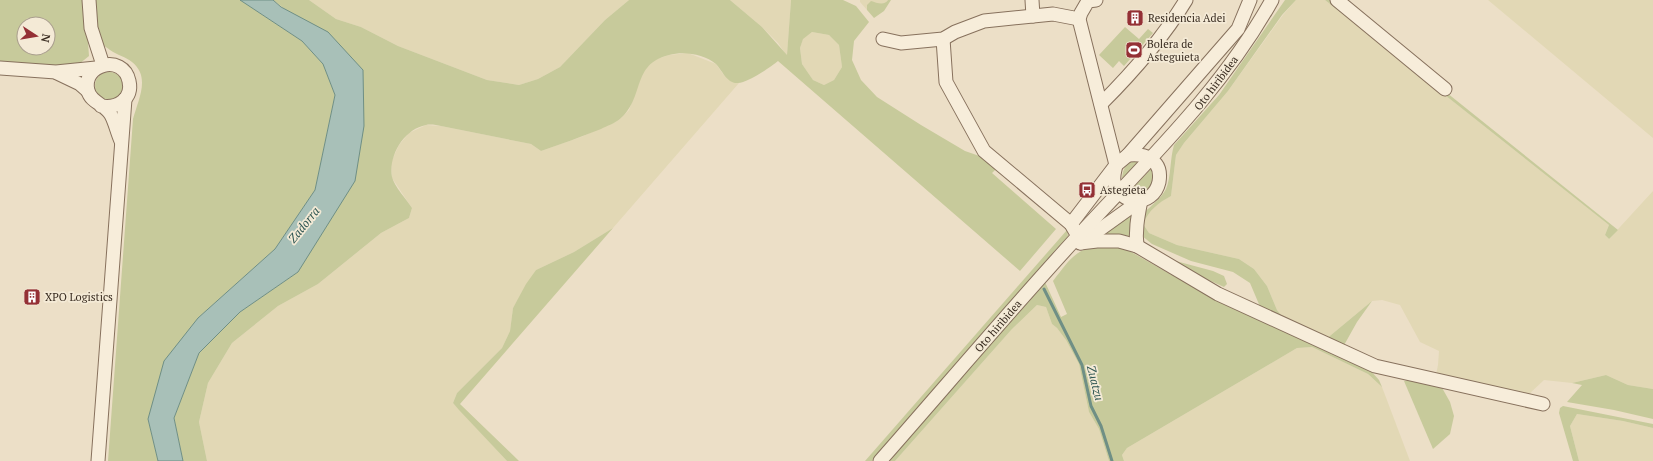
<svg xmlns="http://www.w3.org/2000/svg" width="1653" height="461" viewBox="0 0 1653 461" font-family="'PT Serif',serif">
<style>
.farmland{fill:#e2d8b5}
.green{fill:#c7ca9b;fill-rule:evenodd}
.water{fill:#a8c0b8;stroke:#6f8f85}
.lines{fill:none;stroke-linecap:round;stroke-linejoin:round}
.stream{stroke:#6f8f85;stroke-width:3}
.minor-casing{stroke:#87715d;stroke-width:15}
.minor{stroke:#f7edda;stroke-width:13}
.labels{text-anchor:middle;stroke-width:3.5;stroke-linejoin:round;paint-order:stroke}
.poi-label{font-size:11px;fill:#382b20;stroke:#f4ead6;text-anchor:start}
.street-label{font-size:11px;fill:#382b20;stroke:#f4ead6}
.water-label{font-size:12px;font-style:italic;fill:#305753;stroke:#f4ead6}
</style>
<rect width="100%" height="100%" fill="#ecdfc7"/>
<g class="farmland">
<path d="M309,0H629L605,20L560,67L538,79L519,85L487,80L398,46L361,27L336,19Z"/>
<path d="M730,0H791L787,56L778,43L762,27Z"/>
<path d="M860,0H888L886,3L881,4L867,5V10L860,2Z"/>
<path d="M1296,0H1325L1609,225L1605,235L1609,239L1653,191V389L1628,385L1606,375L1572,383L1544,380L1528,395L1436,375L1438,365L1439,351L1420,342L1400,305L1382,300L1372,301L1325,340L1286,321L1277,310L1267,286L1254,269L1239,259L1177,245L1149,233L1143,224L1147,215L1158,203L1171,196L1176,155L1184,143L1228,91L1283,15Z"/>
<path d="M1488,0H1653V138Z"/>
<path d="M812,32L829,35L839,45L842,67L834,80L824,85L813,80L802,64L800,48L803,38Z"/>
<path d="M688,53L716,64L723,74L733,82L739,83L613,228L574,252L536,270L513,308L510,331L502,348L457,393L453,403L507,461H207L199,422L208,383L232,343L278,306L318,284L381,233L409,218L412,208L392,178L391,162L399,145L409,133L426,125L441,126L531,144L541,151L581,137L619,120L629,110L642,74L651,61L669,55Z"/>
<path d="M1037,305L1046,307L1052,324L1057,328L1066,340L1079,364L1089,412L1099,429L1109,461H895L1012,329Z"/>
<path d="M1312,347L1368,374L1382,387L1410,461H1124L1122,455L1127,448L1297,348Z"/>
<path d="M1577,414L1623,421L1653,428V461H1579L1570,426Z"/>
</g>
<g class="green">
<path d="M0,0H85L89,56L74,68L0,61ZM24,24H48V48H24Z"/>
<path d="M94,0H240L302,41L323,64L335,95L315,190L275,249L198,318L148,419L158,461H108L133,119C138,100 151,77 132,62C126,57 117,55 110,50C105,46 99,43 97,37C94,28 95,10 94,0Z"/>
<path d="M273,0H309L336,19L361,27L398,46L487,80L519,85L538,79L560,67L605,20L629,0H730L762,27L787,55L791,0H843L856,6L869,22L854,41L852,60L861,80L877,97L921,125L965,151L988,159L997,168L992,173L1056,229L1020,271L778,61C771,67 747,83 738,83C727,84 722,70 716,64C704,54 684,51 669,55C631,64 645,98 620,119C615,123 607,126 601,129C581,137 561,144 541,151L531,144L441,126C437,125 430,124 426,125C404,129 388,156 392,177C394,186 407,200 412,208L409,218L381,233L318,284L278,306L232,343L208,383L199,422L207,461H183L174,418L199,353L240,312L298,272L363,70ZM812,32L829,35L839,45L842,67L834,80L824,85L813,80L802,64L800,48L803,39Z"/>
<path d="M888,0H891L884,11L874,18L867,10V5L871,1C877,3 884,6 888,0Z"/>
<path d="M1285,0H1296L1282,15L1228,91L1184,143L1176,155L1171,196C1158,203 1149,210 1143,224L1149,233L1177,245L1239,259L1254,269L1267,286L1277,310L1286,321L1261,309L1250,283L1233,272L1191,261L1152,244L1141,235L1143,214C1150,206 1161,199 1166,189C1171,178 1170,158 1174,145L1219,95Z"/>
<path d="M1325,0H1331L1618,230L1609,239L1605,235L1609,225Z"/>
<path d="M1125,27L1139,39L1148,29L1153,33L1124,66L1119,61L1113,68L1099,55Z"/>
<circle cx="109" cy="86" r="14"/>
<path d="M1140,160L1122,180C1122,167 1128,161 1140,160Z"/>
<path d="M1152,168C1156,185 1148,195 1130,191Z"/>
<path d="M1135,209L1131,222L1129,239L1098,237Z"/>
<path d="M613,228L460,404L519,461H507L459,410L453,403L457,393L502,348L510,331L513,308L526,284L536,270L574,252Z"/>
<path d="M1067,230L1068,236L1062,246L872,461H865Z"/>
<path d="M1112,244L1126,249L1191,286L1370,370L1379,380L1382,387L1368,374L1312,347L1297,348L1127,448L1122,455L1124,461H1109L1099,429L1089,412L1079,364L1066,340L1057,328L1052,324L1046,307L1037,305L1012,329L895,461H887L1045,282L1061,317L1067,314L1053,281C1073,255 1077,247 1112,244Z"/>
<path d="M1172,260L1213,271L1224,276L1227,284L1224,287C1205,279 1188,270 1172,260Z"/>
<path d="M1372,301L1357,322L1343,347L1325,340Z"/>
<path d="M1606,375L1628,385L1653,389V419L1614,410L1567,402L1582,385L1572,383Z"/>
<path d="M1413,380L1441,386L1450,402L1454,416L1450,434L1433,449L1404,381Z"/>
<path d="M1563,406L1653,424V428L1623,421L1577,414L1570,426L1579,461H1573L1559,413L1560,408Z"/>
</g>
<path class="water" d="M240,0H273L281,7L328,32L363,70L364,126L355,181L298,272L240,312L199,353L174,418L183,461H158L148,419L164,361L198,318L275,249L315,190L335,95L323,64L302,41Z"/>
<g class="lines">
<path class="stream" d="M1044,289L1082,365L1091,406L1101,426L1112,461"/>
<g class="minor-casing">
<g id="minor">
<path d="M89,0L91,28L103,65"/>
<path d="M1032,0L1033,16"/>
<path d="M1096,0L1088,1L1081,13L1079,19L1116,165C1115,170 1113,176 1114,181C1119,206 1153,208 1159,182C1160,176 1160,169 1156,164C1148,155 1140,154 1128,155"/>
<path d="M1337,0L1445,89"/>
<path d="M883,39L901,43L943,39L955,32L984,21L1053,14L1079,19"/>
<path d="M943,39L946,82L984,151L1071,224L1075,231"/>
<path d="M0,68L56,72L96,68"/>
<path d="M57,73L80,84L88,91"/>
<path d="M1101,104C1132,73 1163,38 1186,0"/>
<path d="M101,106C117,109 133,99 129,81C123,53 81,64 88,91C91,103 105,104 111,115C115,122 117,132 121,141"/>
<path d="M1071,224L1116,165L1128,155L1238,29L1250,0"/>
<path d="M1080,243L1097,241H1119L1137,246L1218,294L1375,366L1543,404"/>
<path d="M1081,243L1141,200"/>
<path d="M1137,246C1135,230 1138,216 1141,200"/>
<path d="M98,461L125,99"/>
<path d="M880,461C946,386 1011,309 1079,235C1148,160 1222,90 1272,0"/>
</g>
</g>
<use href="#minor" class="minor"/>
</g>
<defs>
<g id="building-square" transform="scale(0.9)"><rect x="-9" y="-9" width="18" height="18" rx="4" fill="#943035" stroke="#f4ead6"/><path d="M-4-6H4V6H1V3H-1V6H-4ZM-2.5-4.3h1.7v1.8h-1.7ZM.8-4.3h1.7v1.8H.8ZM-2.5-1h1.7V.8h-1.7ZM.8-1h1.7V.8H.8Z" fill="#fff"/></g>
<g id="stadium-square" transform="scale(0.9)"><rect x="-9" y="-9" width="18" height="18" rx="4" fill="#943035" stroke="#f4ead6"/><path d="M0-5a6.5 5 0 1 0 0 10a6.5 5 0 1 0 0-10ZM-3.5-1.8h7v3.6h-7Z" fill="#fff"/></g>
<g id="bus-square" transform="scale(0.9)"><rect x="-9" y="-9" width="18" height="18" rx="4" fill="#943035" stroke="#f4ead6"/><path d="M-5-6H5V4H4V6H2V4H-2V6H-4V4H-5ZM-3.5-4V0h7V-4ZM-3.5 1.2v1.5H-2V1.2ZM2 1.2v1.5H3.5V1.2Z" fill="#fff"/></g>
</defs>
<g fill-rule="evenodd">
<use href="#building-square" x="1135" y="18"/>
<use href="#stadium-square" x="1134" y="50"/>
<use href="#bus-square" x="1087" y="190"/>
<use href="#building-square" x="32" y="297"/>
</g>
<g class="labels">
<g class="poi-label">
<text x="1148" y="22">Residencia Adei</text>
<text x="1147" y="48">Bolera de<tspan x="1147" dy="13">Asteguieta</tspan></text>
<text x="1100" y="194">Astegieta</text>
<text x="45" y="301">XPO Logistics</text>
</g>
<g class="street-label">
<text transform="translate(1216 83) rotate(-53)" y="4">Oto hiribidea</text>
<text transform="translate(998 326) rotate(-49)" y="4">Oto hiribidea</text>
</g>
<g class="water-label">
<text transform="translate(304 225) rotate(-51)" y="4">Zadorra</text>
<text transform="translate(1095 383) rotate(76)" y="4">Zuatzu</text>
</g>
</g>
<g transform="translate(36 36) rotate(102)"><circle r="19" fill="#f4ead6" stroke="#a99e8d"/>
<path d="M0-3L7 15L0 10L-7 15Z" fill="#943035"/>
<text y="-6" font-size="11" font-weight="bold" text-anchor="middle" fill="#382b20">N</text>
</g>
</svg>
